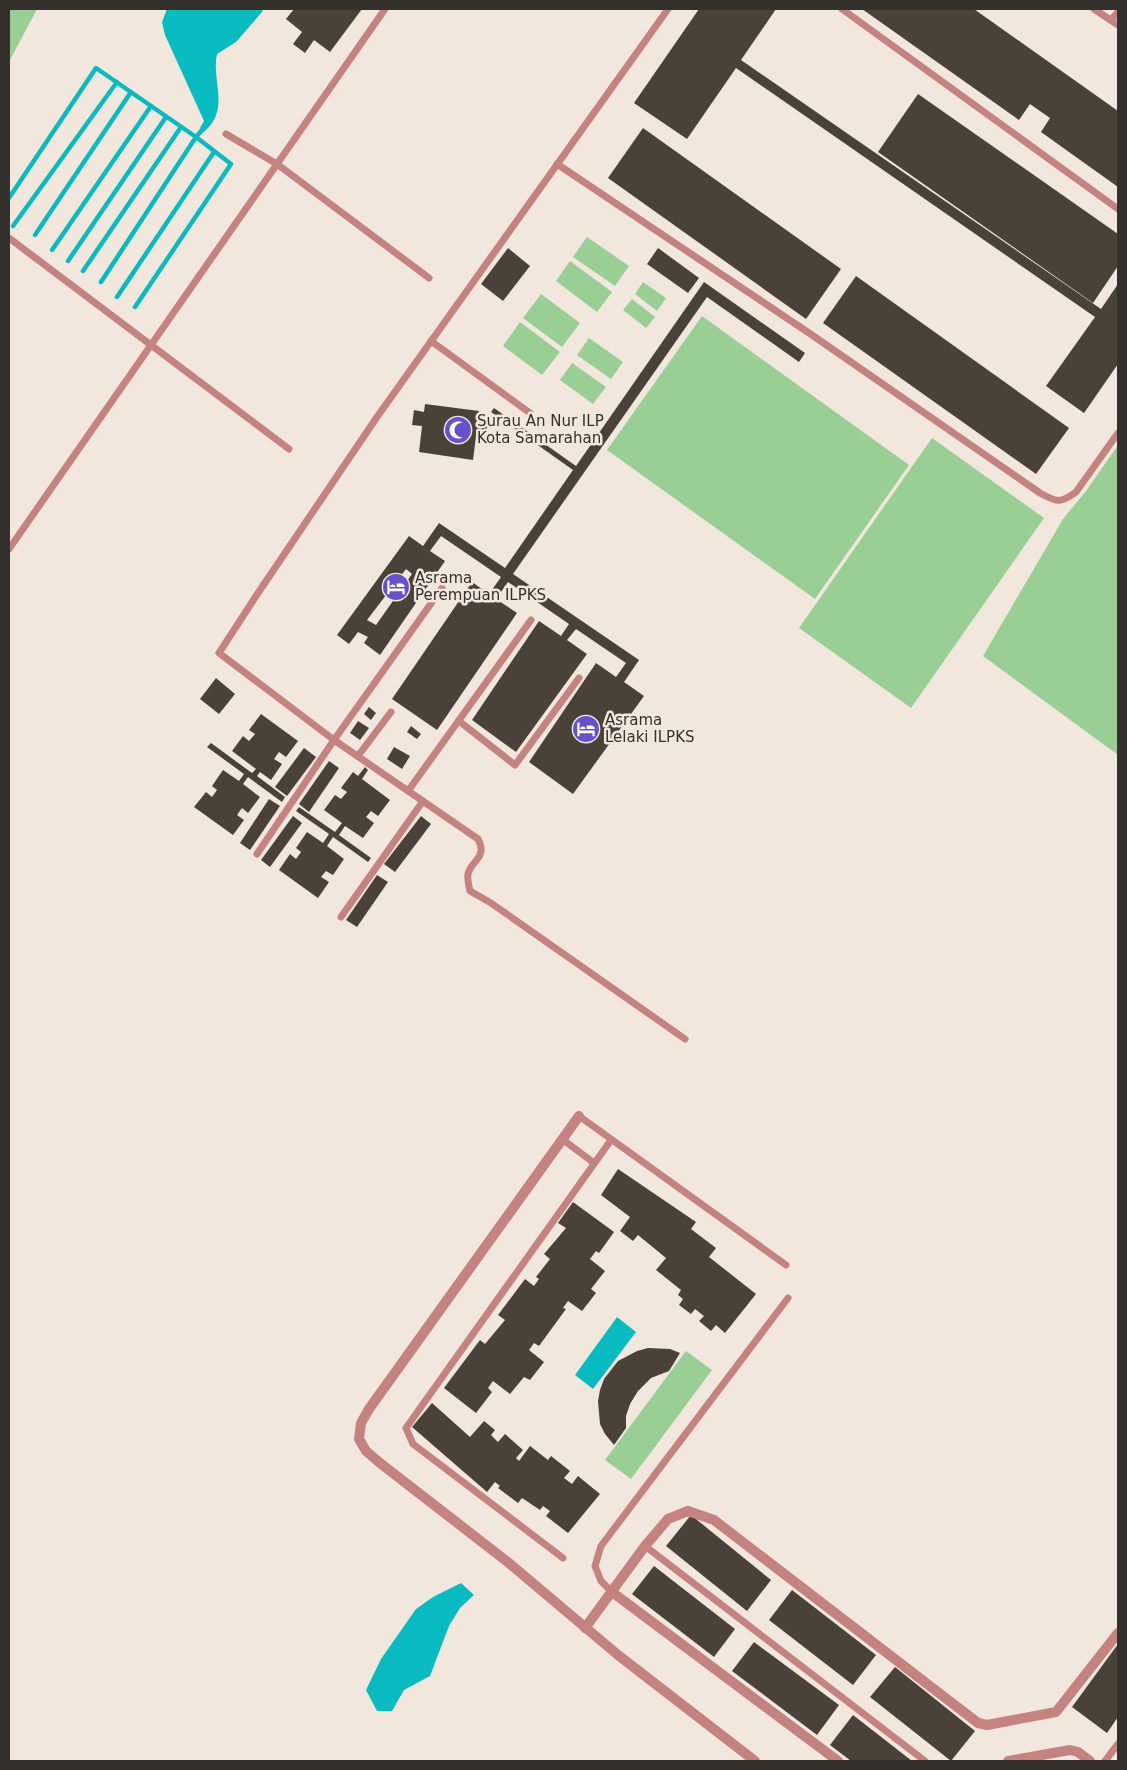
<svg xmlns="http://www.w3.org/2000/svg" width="1127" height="1770" viewBox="0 0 1127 1770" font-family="'DejaVu Sans',sans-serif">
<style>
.green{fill:#99cf95}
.water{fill:#08bbc0}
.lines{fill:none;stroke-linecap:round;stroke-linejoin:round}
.stream{stroke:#08bbc0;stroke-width:4.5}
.building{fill:#4a4139;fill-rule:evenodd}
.lane{stroke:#c4837f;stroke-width:7}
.street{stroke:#c4837f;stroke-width:10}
.labels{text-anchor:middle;stroke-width:5;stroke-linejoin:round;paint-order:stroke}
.poi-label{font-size:15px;fill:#34302c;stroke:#f2e7dd;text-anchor:start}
</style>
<rect width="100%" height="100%" fill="#f2e7dd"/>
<g class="green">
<path d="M9,9H37L9,62Z"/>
<path d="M587,237L629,266L615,286L573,257Z"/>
<path d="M570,261L612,292L597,312L556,281Z"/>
<path d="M643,282L666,298L657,311L635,294Z"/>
<path d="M541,294L580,323L562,347L523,318Z"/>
<path d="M632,299L655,317L646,328L623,310Z"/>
<path d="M702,316L909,465L815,599L607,450Z"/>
<path d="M520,322L560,352L542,375L503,346Z"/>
<path d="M589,338L623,362L611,379L577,355Z"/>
<path d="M572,363L606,387L593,404L560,380Z"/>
<path d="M932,438L1044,518L911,708L799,628Z"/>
<path d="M1118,445V510L1117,512L1118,513V755L983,656L1063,519L1086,491Z"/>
<path d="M686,1351L712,1370L631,1479L605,1460Z"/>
</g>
<g class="water">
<path d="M167,9H263L262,12L236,42L217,54C211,82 231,108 204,132L200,128L204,121L165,35L162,22Z"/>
<path d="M617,1317L636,1332L593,1389L575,1375Z"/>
<path d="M461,1583L474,1595L460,1608L449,1626L430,1676L404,1690L392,1711H377L366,1690L381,1659L416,1609L433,1597Z"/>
</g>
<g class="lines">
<g class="stream">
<path d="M9,198L96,68L196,137L202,130"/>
<path d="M13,226L117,82"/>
<path d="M35,235L131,92"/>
<path d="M52,250L151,106"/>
<path d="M68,261L166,117"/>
<path d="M83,271L181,127"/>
<path d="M101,282L196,137L231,164L135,307"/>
<path d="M117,297L214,152"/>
</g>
</g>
<g class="building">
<path d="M294,9H362L330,52L314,40L305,53L293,44L302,32L286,19Z"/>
<path d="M699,9H776L741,60L1101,309L1118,284V364L1084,413L1046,386L1095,317L736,68L687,139L634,103Z"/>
<path d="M862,9H974L1118,111V187L1041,132L1050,118L1030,104L1019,120Z"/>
<path d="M918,94L1118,234V266L1093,303L878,152Z"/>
<path d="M643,128L841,269L806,319L608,178Z"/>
<path d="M508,248L530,266L503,301L481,284Z"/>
<path d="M658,248L699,278L688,293L647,264Z"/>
<path d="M856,276L1069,428L1036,474L823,323Z"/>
<path d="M704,282L805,353L799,362L707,297L513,574L639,660L624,682L644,696L573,794L529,762L596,663L616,677L626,663L576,629L567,640L587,654L516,752L472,720L539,621L561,636L569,624L508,582L496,599L517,613L437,730L392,699L472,582L489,594L501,577L441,536L430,551L445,561L380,655L364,643L368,637L358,632L349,644L337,635L409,536L423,546L439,523L505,568L573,470L491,412L494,408L576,466ZM406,569L412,574L376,625L367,620Z"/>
<path d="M425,404L479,411V415L488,416L486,437L476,436L473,460L419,452L422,426L412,425L414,410L424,412Z"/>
<path d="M216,678L235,694L219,714L200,699Z"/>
<path d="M369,707L376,713L371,720L364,714Z"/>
<path d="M261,714L298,741L286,757L279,752L274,759L282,764L271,780L260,772L257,776L285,797L282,802L248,777L243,784L260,797L248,813L242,808L237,815L244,820L233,835L194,807L206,792L212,797L217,790L212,786L223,770L239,781L244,774L207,747L211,743L252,773L256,769L232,751L243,736L249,741L255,734L249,730Z"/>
<path d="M358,721L369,728L360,740L350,733Z"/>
<path d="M411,726L421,734L417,739L407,732Z"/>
<path d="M394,747L410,756L402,769L387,759Z"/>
<path d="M304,748L316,757L287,796L275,787Z"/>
<path d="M329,761L339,768L309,812L299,804Z"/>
<path d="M365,767L368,770L362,779L390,800L378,816L371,811L366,817L374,823L363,838L345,826L339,835L371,858L368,862L333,837L327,846L344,859L333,875L326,871L321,877L329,882L318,898L279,870L290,854L296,859L301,852L296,848L307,832L323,843L329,834L296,811L299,807L335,832L342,823L324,810L335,795L341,799L347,792L341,788L353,772L358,776Z"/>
<path d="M269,799L280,806L250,850L240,843Z"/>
<path d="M293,816L302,823L270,867L261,860Z"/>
<path d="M421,816L431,824L395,872L384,864Z"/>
<path d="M377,875L388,882L357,927L346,920Z"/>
<path d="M618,1169L696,1222L691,1229L716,1248L709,1257L756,1294L725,1333L716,1325L711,1331L699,1321L704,1316L695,1309L691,1314L679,1305L683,1299L678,1295L681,1290L656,1270L666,1258L638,1235L633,1241L620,1231L630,1217L601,1195Z"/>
<path d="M573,1202L614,1232L599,1253L596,1251L590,1259L605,1271L591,1289L596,1293L582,1311L568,1301L563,1308L566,1309L539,1346L534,1343L529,1350L544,1362L530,1380L524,1377L510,1394L493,1381L488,1388L492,1392L476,1413L444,1388L480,1340L485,1344L505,1320L498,1315L525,1279L534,1286L539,1279L536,1277L550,1259L544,1254L566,1228L558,1223Z"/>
<path d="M648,1348L670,1349L680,1353L669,1371L651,1378L638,1391L630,1404L626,1416V1428L614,1445L605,1434L600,1424L598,1401L600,1390L604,1379L618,1361L637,1351Z"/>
<path d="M432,1403L470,1437L484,1421L495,1430L491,1435L498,1442L505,1434L523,1450L516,1458L519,1461L530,1446L548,1460L551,1456L570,1471L564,1478L572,1484L578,1476L600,1494L568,1533L546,1516L550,1511L543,1506L540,1510L522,1498L518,1503L498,1488L500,1486L495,1482L487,1492L412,1427Z"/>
<path d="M691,1515L771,1580L747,1611L666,1546Z"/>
<path d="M654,1566L735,1629L714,1657L632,1594Z"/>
<path d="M792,1590L876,1655L853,1685L769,1620Z"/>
<path d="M754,1642L839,1705L817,1735L732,1671Z"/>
<path d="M1118,1644V1717L1107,1733L1072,1707Z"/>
<path d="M895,1667L975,1731L951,1761L870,1697Z"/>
<path d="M853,1715L912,1761H851L830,1745Z"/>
</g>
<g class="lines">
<g class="lane">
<path d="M842,9L1118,209"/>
<path d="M1094,9L1118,25"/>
<path d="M1111,20L1118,12"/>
<path d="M226,134L277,164L429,278"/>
<path d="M557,164L812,335L1040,493C1056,502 1060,504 1076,492L1118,433"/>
<path d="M9,238L289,449"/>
<path d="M431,341L530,413"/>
<path d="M9,549L385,9"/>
<path d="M442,588L334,740L478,839C488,858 471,860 468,874C467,879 469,886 470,891L491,903L685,1039"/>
<path d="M459,721L515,765L579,678"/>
<path d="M358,756L391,712"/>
<path d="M408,791L531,620"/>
<path d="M257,854L334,740L219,653L258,593L377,417L668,9"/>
<path d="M341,917L423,801"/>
<path d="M579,1116L786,1265"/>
<path d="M562,1139L594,1163"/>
<path d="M645,1546L925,1761"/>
<path d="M563,1558L413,1444L406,1428L611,1140"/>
<path d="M612,1592L601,1581L595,1566L601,1546L788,1298"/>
<path d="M1105,1761L1118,1744"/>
</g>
<g class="street">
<path d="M579,1116L369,1409L361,1423L359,1439L366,1451L380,1463L509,1563L618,1655L755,1761"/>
<path d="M612,1592L838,1761"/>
<path d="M585,1628L645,1546L668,1519L688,1511L714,1520L978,1723L987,1725L1056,1712L1118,1633"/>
<path d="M1008,1761L1070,1750L1078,1752L1090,1761"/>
</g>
</g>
<defs>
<g id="mosque-disc" transform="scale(1.4375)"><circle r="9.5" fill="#6751ca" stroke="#f2e7dd"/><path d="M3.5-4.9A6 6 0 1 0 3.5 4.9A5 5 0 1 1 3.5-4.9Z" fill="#fff"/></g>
<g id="hotel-disc" transform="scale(1.4375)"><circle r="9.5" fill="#6751ca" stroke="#f2e7dd"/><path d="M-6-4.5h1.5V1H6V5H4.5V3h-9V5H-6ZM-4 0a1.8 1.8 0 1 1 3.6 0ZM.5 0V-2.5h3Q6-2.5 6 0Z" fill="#fff"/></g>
</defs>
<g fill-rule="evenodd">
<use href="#mosque-disc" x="458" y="430"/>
<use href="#hotel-disc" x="396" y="587"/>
<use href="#hotel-disc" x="586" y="729"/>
</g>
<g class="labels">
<g class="poi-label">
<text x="477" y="426">Surau An Nur ILP<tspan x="477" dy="17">Kota Samarahan</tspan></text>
<text x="415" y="583">Asrama<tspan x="415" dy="17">Perempuan ILPKS</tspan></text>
<text x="605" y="725">Asrama<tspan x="605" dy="17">Lelaki ILPKS</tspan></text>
</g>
</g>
<rect width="1127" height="1770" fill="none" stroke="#34302c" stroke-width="20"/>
</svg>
